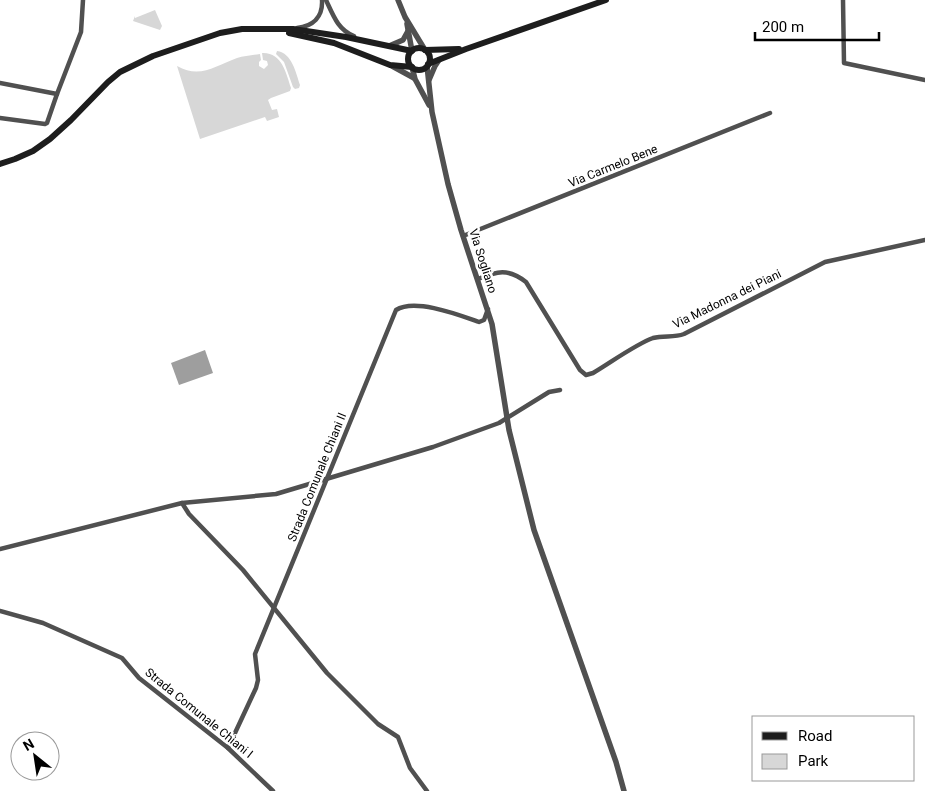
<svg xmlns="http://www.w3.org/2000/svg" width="925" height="791" viewBox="0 0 925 791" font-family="Roboto,sans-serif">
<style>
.green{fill:#d7d7d7}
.water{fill:#9e9e9e}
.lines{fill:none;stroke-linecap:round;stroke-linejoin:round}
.minor{stroke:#505050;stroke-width:4.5}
.tertiary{stroke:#505050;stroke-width:5.5}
.secondary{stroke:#1d1d1d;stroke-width:6}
.labels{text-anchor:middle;stroke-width:5;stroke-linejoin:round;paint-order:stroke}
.street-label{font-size:12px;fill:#000;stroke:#fff}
</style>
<rect width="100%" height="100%" fill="#fff"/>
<g class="green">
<path d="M155,10L162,26L160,30L133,21L135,16V18Z"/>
<path d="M277,51C292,53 296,73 300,85L299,88L295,89L293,87L284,62L276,54Z"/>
<path d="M262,53C282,52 286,73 291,88L290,91L271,98L268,100L272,110L277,109L279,117L267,121L265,117L200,139L177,66C200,79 215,66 237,58C244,56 252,55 260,54L261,60L259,62V66L264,69L268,65L267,61L263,60Z"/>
</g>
<path class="water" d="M205,350L213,373L179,385L171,363Z"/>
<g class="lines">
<g class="minor">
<path d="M326,0C333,15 338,30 354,36"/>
<path d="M843,0L844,63L925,80"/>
<path d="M297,28C313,26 323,17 322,0"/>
<path d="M0,83L57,94"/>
<path d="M0,118L45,124L47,123L57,94L81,32L83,0"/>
<path d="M463,236L770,113"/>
<path d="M478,279C497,271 508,268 526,282L580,370L586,375L593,373C610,363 636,344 653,338C664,335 674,338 684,334L825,262L925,240"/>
<path d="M182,503L189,514L243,570L327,673L378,724L398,737L410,768L427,791"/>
<path d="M0,549L182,503L276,494L433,447L499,423L549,392L560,390"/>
<path d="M0,611L43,623L122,658L139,678L228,748L273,791"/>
<path d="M228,748L256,688L258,680L255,654L396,310C415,298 459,315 479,322L484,320L488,309"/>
</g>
<g class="tertiary">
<path d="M398,0L405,17L425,50"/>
<path d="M407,24L412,51"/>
<path d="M389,46L403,40L408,31"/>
<path d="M392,66L414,78"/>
<path d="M427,66L432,112L448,184L461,230L492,324L509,430L534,530L616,762L624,791"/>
<path d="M412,67L415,79L429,105"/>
<path d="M429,80L435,66L439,60"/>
</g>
<g class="secondary">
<path d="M289,33L334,43L390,65L412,67"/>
<circle cx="419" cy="59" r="11"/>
<path d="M425,50L459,49"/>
<path d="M428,64L466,49L606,0"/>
<path d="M0,164L15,159L33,151L50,139L71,120L108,82L120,72L153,56L220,33L242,29H293L346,37L412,51"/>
</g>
</g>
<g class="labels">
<g class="street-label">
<text transform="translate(613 166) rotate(-22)" y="4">Via Carmelo Bene</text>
<text transform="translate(483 261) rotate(72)" y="4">Via Sogliano</text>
<text transform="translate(727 299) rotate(-26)" y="4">Via Madonna dei Piani</text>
<text transform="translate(317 477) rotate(-68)" y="4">Strada Comunale Chiani II</text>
<text transform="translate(199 713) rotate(39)" y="4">Strada Comunale Chiani I</text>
</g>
</g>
<rect x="752" y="716" width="162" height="65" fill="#ffffff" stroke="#999999"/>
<rect x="762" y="732" width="25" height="8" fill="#1d1d1d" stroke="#999999"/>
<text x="798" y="741" font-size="15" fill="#000000">Road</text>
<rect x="762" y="754" width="25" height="15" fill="#d7d7d7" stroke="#999999"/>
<text x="798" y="766" font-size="15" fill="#000000">Park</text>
<g transform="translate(35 756) rotate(330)"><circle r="24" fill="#ffffff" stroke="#999999"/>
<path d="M0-4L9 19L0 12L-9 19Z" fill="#000000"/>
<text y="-8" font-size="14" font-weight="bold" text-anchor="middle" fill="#000000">N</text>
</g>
<path d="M755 32v8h124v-8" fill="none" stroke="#000000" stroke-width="2.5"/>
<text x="762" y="32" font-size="15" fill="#000000" stroke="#ffffff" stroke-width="4" paint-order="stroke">200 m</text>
</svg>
